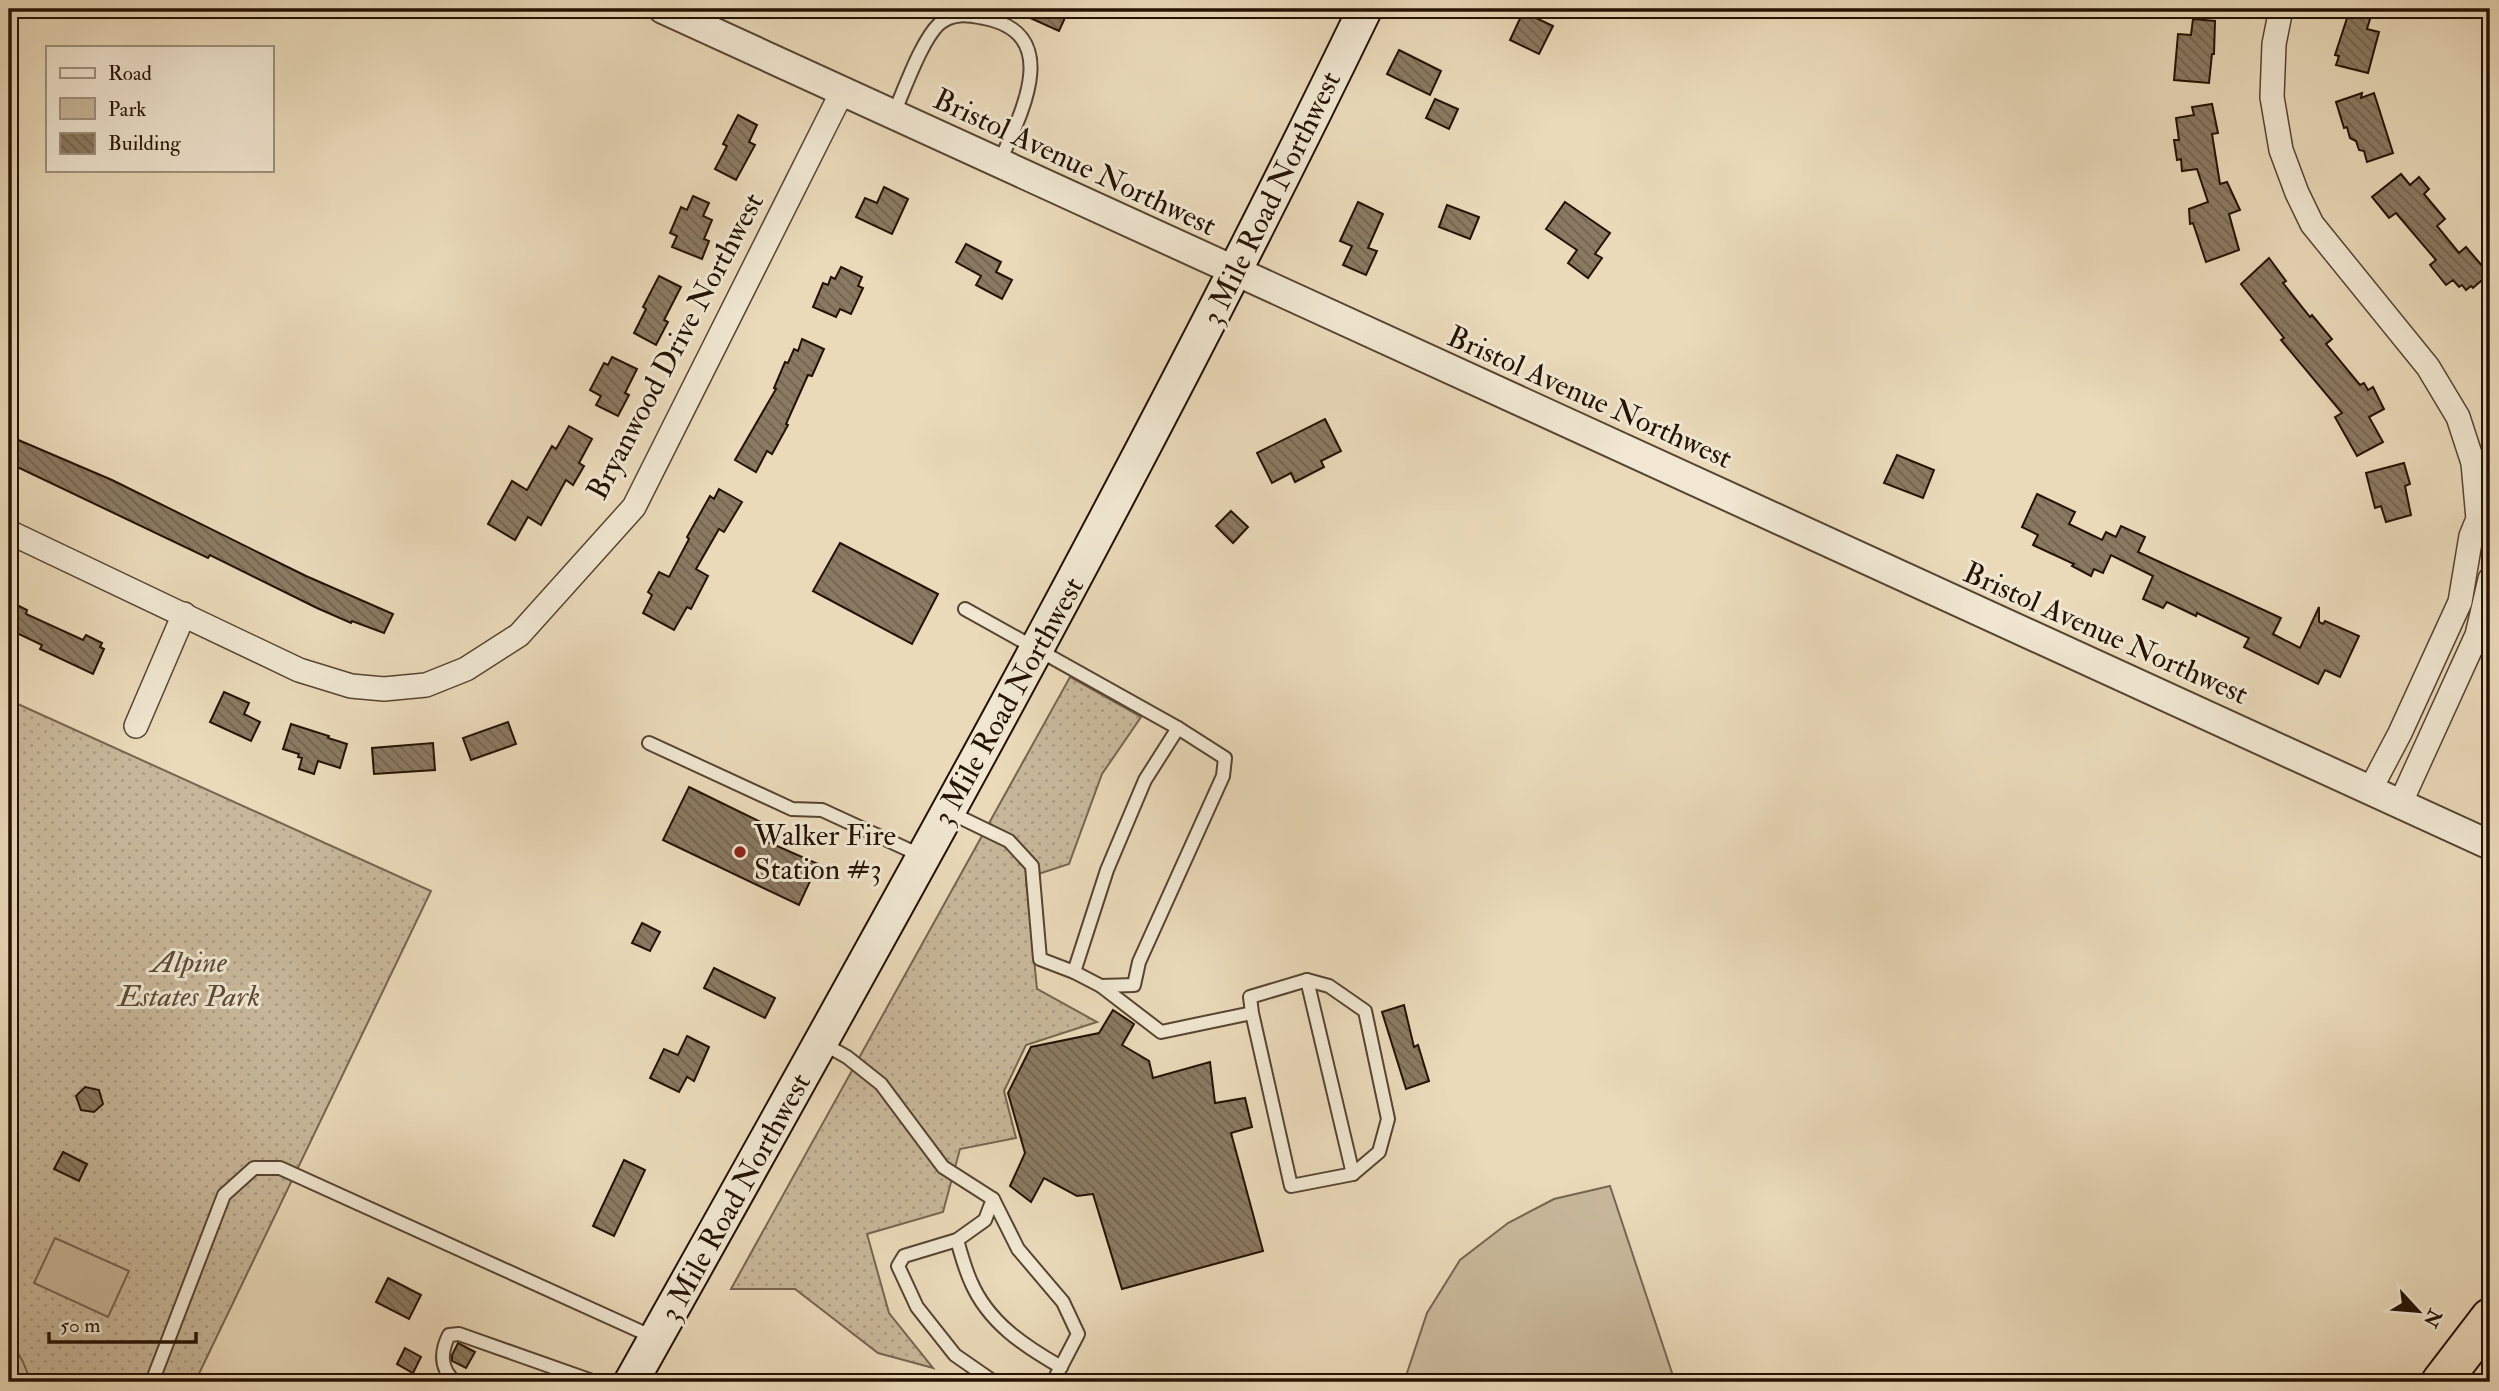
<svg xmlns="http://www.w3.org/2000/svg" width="2499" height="1391" viewBox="0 0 2499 1391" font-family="'IM FELL Double Pica',serif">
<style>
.green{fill:url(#green-dots);stroke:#76654f;stroke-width:2}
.pitch{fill:#c8b89b;stroke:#76654f;stroke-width:2}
.building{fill:url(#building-back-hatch);stroke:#241203;stroke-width:2}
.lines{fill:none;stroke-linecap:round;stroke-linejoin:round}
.service-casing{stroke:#564431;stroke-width:16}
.minor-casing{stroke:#564431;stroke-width:26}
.tertiary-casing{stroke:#564431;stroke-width:32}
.secondary-casing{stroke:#241203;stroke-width:37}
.motorway-casing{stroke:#241203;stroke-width:42}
.service{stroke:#f1e7d2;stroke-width:12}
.minor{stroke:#f1e7d2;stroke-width:23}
.tertiary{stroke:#f1e7d2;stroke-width:28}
.secondary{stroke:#f1e7d2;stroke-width:33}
.motorway{stroke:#eadaba;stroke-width:38}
.poi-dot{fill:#8f2418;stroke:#f1e7d2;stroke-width:2.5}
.labels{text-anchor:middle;stroke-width:6;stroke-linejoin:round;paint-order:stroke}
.street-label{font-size:30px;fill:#241203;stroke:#f1e7d2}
.poi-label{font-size:30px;fill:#241203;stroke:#f1e7d2;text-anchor:start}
.park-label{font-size:30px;font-style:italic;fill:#5d4c38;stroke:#f1e7d2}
</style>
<defs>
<pattern id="green-dots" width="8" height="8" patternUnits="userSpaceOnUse" patternTransform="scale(1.75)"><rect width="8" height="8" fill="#c8b89b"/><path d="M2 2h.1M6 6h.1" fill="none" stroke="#ac9d84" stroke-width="1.8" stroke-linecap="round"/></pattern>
<pattern id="building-back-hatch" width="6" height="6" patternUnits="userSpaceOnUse" patternTransform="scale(1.75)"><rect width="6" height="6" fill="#8b7a62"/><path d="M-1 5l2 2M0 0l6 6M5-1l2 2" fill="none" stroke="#71634f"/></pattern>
</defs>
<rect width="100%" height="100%" fill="#eadaba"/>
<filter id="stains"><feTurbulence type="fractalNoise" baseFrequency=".00286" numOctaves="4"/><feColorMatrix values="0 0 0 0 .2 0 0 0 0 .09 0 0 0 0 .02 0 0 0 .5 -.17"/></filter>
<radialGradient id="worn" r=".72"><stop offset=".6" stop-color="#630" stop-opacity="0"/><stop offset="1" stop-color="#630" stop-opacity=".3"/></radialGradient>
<g class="green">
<path d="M1070,677L1141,717L1102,774L1069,864L1026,878L1037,989L1097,1022L1026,1045L1004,1091L1016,1138L960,1149L943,1212L867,1234L889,1313L933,1368L878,1353L795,1289H731Z"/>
<path d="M9,700L431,891L195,1382H9Z"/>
</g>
<g class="pitch">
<path d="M1610,1186L1675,1382H1404L1427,1313L1460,1260L1508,1223L1554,1199Z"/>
<path d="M55,1238L129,1271L108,1317L34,1283Z"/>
<path d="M9,1337L23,1362L31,1382H9Z"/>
</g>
<g class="building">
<path d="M1010,9H1069L1059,31Z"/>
<path d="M2350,9H2373L2367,29L2379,32L2368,73L2336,65L2339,56L2335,55Z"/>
<path d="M1523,12L1553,26L1539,54L1510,40Z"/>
<path d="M2193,19L2215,21L2214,54H2212L2209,83L2174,80L2178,34L2191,35Z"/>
<path d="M1399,50L1441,71L1430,95L1387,74Z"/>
<path d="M2362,93L2361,98L2374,93L2393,153L2367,162L2364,151L2359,150L2356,141L2350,138L2347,127L2344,128L2336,102Z"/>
<path d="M1435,99L1458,109L1449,129L1426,118Z"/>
<path d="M2212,104L2218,133L2212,134L2220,184L2227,182L2240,210L2229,214L2239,250L2206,262L2193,223L2190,224L2189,209L2208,202L2197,169L2182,171L2181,159L2177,160L2174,140H2179L2176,118L2194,115L2192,107Z"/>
<path d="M738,115L757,125L749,142L755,145L736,180L715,169L727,146L723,144Z"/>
<path d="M2401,174L2410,185L2419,177L2429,189L2424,194L2445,219L2437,226L2459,253L2466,247L2489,274L2473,288L2471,286L2466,290L2462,285L2459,287L2453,280L2446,285L2430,265L2436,260L2396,213L2389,218L2372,197Z"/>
<path d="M884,187L908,199L892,234L856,217L865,198L877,203Z"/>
<path d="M693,196L709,203L703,216L712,220L704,239L709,241L702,259L672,247L677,236L670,233L681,207L687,210Z"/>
<path d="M1358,202L1383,214L1368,248L1377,251L1366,275L1343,265L1352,246L1340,241Z"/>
<path d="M1565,202L1610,233L1595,254L1602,258L1588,278L1568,263L1577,250L1546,229Z"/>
<path d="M1447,205L1479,217L1470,239L1439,227Z"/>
<path d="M966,244L1001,262L996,272L1012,280L1002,299L976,285L981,276L956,262Z"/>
<path d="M2269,258L2286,281L2283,283L2310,317L2312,315L2332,339L2326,344L2360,385L2364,383L2368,390L2373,387L2384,409L2369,417L2383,442L2357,456L2335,417L2342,413L2281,340L2284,338L2241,284Z"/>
<path d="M841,267L862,277L858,286L863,288L851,314L840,309L836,317L813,307L823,283L828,285L831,277L835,279Z"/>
<path d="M659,276L681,287L664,320L668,322L656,345L634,333L646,309L643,307Z"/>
<path d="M802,339L824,349L812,376L808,375L786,424L788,425L772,454L767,451L756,472L735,460L776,389L774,388L785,362L788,363L794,349L798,351Z"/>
<path d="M612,357L637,369L625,393L629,395L618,416L596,405L601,396L590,390L604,363L608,365Z"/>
<path d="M1325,419L1341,451L1321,461L1324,467L1295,482L1291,473L1272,483L1257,453Z"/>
<path d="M569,426L592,439L579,463L584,466L573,485L566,480L541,525L528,517L515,540L488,524L512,481L527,490L552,446L556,449Z"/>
<path d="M9,436L112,480L306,576L393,614L384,633L352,621L351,623L317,608L210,555L208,558L9,463Z"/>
<path d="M1897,455L1934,470L1923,498L1884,483Z"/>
<path d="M2404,463L2410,484L2405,486L2411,515L2386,522L2381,506L2375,508L2366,473Z"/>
<path d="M719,489L742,502L724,532L719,529L696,569L708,576L691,609L687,607L674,630L643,613L652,595L648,592L659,572L669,577L689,539L687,537L710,496L714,499Z"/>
<path d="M2037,494L2075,512L2069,524L2102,540L2106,532L2116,537L2121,526L2145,537L2138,552L2281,618L2273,634L2300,648L2319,607V622L2323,624L2325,621L2359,636L2340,677L2325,670L2318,684L2244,647L2249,638L2197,613L2196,616L2167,602L2163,608L2143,599L2153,576L2111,555L2103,573L2094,569L2091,576L2072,566L2074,564L2033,545L2038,535L2022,527Z"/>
<path d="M1231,511L1248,527L1233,543L1216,526Z"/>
<path d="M840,543L938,594L912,644L813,591Z"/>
<path d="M9,601L27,610L26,614L83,640L86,635L102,643L100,647L104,649L93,674L40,649L42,645L17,633L9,651Z"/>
<path d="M224,692L249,703L244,714L260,722L251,741L210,722Z"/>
<path d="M508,722L516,744L471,760L463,738Z"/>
<path d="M291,724L329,736L328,738L347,744L340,768L318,761L314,774L299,769L302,758L298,757L299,754L283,749Z"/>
<path d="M433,743L435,770L374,774L372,748Z"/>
<path d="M689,787L765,824L759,838L818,864L799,905L663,840Z"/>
<path d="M642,923L660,932L650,951L632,943Z"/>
<path d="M714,968L775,998L765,1018L704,988Z"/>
<path d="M1404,1005L1414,1047L1418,1045L1429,1081L1406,1089L1382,1012Z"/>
<path d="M1113,1010L1134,1024L1122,1045L1149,1061L1153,1078L1210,1062L1215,1103L1245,1098L1252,1127L1231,1133L1263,1251L1122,1289L1093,1194L1077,1196L1044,1178L1031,1202L1010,1186L1025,1153L1008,1093L1031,1047L1099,1033Z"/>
<path d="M687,1036L709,1047L694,1081L687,1077L679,1092L650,1078L664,1049L678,1055Z"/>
<path d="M85,1087L99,1090L103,1104L94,1112L81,1110L76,1096Z"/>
<path d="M63,1152L87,1164L79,1181L54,1169Z"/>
<path d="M624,1160L645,1170L614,1236L593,1226Z"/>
<path d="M388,1278L421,1295L409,1319L376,1302Z"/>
<path d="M458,1343L475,1352L466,1368L452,1361V1355Z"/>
<path d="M405,1348L421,1357L413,1373L397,1364Z"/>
</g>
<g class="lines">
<g class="service-casing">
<g id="service">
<path d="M893,115C904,91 921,41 939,24C953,12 968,15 984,18C1065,34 1020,116 999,163"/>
<path d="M965,609L1178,728L1225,758L1223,776L1139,962L1134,985L1101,986L1074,972"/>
<path d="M649,743L792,809L822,810L922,856"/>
<path d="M949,812L1009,841L1032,866L1040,959L1074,972L1107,870L1145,780L1178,728"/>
<path d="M1307,980L1329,986L1365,1011L1388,1119L1379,1152L1353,1174"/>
<path d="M1101,986L1161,1032L1252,1013L1250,997L1307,980L1353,1174L1291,1186L1252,1013"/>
<path d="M822,1043L847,1057L881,1084L943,1167L993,1199L1018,1249L1063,1302L1078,1334L1053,1382"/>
<path d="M993,1199L985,1220L957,1240L904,1256L898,1266L917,1307L955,1355L994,1382"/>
<path d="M957,1240C961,1254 965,1269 971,1282C988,1322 1024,1346 1061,1367"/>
<path d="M152,1382L224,1195L254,1168H280L655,1338"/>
<path d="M455,1382C440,1368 440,1353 449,1335L459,1334L595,1382"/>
</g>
</g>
<g class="minor-casing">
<g id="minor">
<path d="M2281,9L2274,44L2272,97L2281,150L2297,193L2312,224L2428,367L2458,417L2473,463L2478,519L2471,536L2460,602L2400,733L2370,790"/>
<path d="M9,532L299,670L351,686L384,689L426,685L466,669L519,635L634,507L842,92"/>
<path d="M136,726L184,614"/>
<path d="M2400,804L2477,635L2490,579"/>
</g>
</g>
<g class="tertiary-casing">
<path id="tertiary" d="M663,9L2490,845"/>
</g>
<g class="secondary-casing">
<path id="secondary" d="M631,1382C885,929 1139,476 1365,9"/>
</g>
<g class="motorway-casing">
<path id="motorway" d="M2441,1382L2490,1318"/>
</g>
<use href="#service" class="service"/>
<use href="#minor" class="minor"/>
<use href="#tertiary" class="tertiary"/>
<use href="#secondary" class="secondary"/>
<use href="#motorway" class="motorway"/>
</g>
<circle class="poi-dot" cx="740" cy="852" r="7"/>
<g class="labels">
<g class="street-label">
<text transform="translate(1075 162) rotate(25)" y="10">Bristol Avenue Northwest</text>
<text transform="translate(1271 198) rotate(-64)" y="10">3 Mile Road Northwest</text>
<text transform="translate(675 346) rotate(-62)" y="10">Bryanwood Drive Northwest</text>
<text transform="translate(1590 397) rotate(24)" y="10">Bristol Avenue Northwest</text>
<text transform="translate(2106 633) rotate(24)" y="10">Bristol Avenue Northwest</text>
<text transform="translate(1008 701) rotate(-61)" y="10">3 Mile Road Northwest</text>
<text transform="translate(735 1197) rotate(-61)" y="10">3 Mile Road Northwest</text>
</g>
<g class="poi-label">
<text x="754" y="845">Walker Fire<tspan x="754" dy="34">Station #3</tspan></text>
</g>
<g class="park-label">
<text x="189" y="972">Alpine<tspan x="189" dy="34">Estates Park</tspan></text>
</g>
</g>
<rect width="2499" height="1391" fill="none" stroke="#eadaba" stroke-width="35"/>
<rect x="10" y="10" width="2478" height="1370" fill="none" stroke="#241203" stroke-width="3.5"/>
<rect x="18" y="18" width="2464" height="1356" fill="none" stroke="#241203" stroke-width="2"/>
<rect x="46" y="46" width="228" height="126" fill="#f1e7d2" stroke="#9f927f" stroke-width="2"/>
<rect x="60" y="68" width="35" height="10" fill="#f1e7d2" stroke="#9f927f" stroke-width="2"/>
<text x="108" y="80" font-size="21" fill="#241203">Road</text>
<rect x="60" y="98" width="35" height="21" fill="#c8b89b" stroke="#9f927f" stroke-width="2"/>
<text x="108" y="116" font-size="21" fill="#241203">Park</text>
<rect x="60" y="133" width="35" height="21" fill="url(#building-back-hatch)" stroke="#9f927f" stroke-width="2"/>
<text x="108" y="150" font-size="21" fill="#241203">Building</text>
<g transform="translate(2418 1311) rotate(116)" stroke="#f1e7d2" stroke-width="5" paint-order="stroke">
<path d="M0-5L12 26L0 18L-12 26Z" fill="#241203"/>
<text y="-10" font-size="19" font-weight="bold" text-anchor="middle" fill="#241203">N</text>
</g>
<path d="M49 1332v10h147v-10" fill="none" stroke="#241203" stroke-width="3.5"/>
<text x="60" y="1332" font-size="21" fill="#241203" stroke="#f1e7d2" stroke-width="5" paint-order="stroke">50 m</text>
<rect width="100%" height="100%" filter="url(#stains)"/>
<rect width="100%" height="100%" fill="url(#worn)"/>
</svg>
